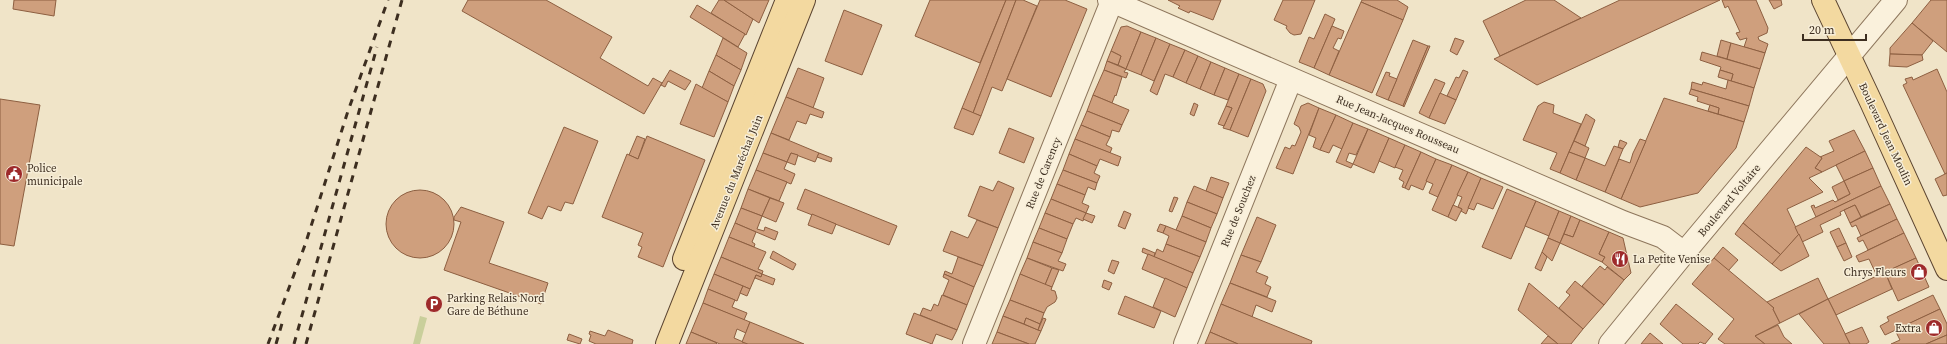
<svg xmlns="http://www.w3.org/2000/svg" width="1947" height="344" viewBox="0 0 1947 344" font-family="'Source Serif 4',serif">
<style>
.green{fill:#c9cf9b}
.building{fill:#cf9f7d;stroke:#8d5f41}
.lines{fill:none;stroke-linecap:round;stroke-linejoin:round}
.minor-casing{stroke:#8d765c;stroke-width:24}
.major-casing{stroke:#5b4430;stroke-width:24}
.minor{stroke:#faf1dc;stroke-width:22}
.major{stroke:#f3d9a0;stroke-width:22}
.rail{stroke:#3d2e20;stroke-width:3;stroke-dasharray:7 7;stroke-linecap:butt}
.labels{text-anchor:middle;stroke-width:3;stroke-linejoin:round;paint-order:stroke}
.street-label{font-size:11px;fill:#3d2e20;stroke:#f7eed8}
.poi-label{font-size:11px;fill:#3d2e20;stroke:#f7eed8;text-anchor:start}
</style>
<rect width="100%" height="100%" fill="#f0e4c8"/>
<path class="green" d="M420,316L427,318L420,344H413Z"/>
<g class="building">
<path d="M14,0H56L54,16L13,9Z"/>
<path d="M468,0H546L612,37L600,58L648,86L653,78L662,83L644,114L462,11Z"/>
<path d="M719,0H724L753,19L746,35L711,13Z"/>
<path d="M724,0H769L759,23Z"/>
<path d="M930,0H1006L980,63L915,36Z"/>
<path d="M1006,0H1016L973,113L962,108Z"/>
<path d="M1016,0H1023L1037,6L1002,91L992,87L981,116L973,113Z"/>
<path d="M1040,0H1065L1087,9L1051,97L1007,79Z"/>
<path d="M1168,0H1221L1213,20L1190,11L1189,13L1178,8L1180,6Z"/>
<path d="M1283,0H1315L1301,34L1294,35L1290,33L1286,28L1287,26L1274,20Z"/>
<path d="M1362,0H1397L1408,7L1403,20L1361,2Z"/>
<path d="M1526,0H1554L1581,18L1500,56L1483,21Z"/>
<path d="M1620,0H1720L1537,85L1494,59Z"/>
<path d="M1722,0H1756L1768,28L1767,33L1758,37L1759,40L1768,44L1765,53L1744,47L1747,38L1740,40L1736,33L1740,32L1728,6L1725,8Z"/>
<path d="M1769,0H1781L1782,5L1774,9Z"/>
<path d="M1931,0H1947V52L1912,23Z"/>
<path d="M1361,2L1403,20L1372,93L1329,75Z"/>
<path d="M697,5L745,34L738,47L690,17Z"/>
<path d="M844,10L882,25L862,75L825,61Z"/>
<path d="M1325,14L1335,19L1314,68L1299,62L1309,37L1314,39Z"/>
<path d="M1912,23L1933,41L1922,55L1890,54V48Z"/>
<path d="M1127,26L1141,32L1126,69L1118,65L1121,56L1111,51L1121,27Z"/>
<path d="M1332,26L1344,31L1341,39L1338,38L1333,48L1339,51L1329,75L1314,68Z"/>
<path d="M1141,32L1156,38L1141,75L1126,69Z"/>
<path d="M723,38L747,53L741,70L716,55Z"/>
<path d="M1156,38L1170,44L1154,81L1141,75Z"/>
<path d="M1455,38L1464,41L1457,55L1450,51Z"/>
<path d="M1413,40L1428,46L1403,106L1388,100Z"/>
<path d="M1721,40L1731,43L1727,59L1717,56Z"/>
<path d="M1731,43L1765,53L1760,69L1727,59Z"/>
<path d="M1170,44L1185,50L1173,77L1165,74L1157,95L1150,91Z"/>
<path d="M1428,46H1430L1404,107L1403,106Z"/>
<path d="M1185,50L1198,56L1186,83L1173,77Z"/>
<path d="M1111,51L1121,56L1118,65L1107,61Z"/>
<path d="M1702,52L1760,69L1754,88L1731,81L1733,74L1720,70L1721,67L1700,60Z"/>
<path d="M1890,54L1922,55L1923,60L1907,67L1889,66Z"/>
<path d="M716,55L741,70L734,86L709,71Z"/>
<path d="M1198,56L1211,62L1200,89L1186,83Z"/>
<path d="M1107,61L1126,69L1124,72L1128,73L1126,78L1104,70Z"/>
<path d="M1211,62L1225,68L1214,95L1200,89Z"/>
<path d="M798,68L824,78L813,108L786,97Z"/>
<path d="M1225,68L1239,74L1228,100L1214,95Z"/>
<path d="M1937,69L1947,92V173L1945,174L1903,85L1907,83L1905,79L1912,77L1913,80Z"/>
<path d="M670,70L691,81L685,90L668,81L665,87L661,85Z"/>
<path d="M1104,70L1122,77L1116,96L1115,95L1112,103L1093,95Z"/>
<path d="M1463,70L1468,72L1456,100L1447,96L1456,77L1459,78Z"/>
<path d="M1720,70L1733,74L1731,81L1718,77Z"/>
<path d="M709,71L734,86L728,102L702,88Z"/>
<path d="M1386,72L1390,73L1389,76L1397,79L1388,100L1376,95Z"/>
<path d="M1239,74L1251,79L1230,130L1223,128L1232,108L1226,106Z"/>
<path d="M1251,79L1263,84L1266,91L1248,137L1230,130Z"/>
<path d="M1435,79L1445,83L1429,118L1419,113Z"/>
<path d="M1728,80L1754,88L1749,106L1691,89L1692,82L1702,85L1703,82L1726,89Z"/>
<path d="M696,84L728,102L714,137L680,124Z"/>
<path d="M1691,89L1749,106L1744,122L1718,114L1719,108L1697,101L1698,97L1689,94Z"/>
<path d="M1440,93L1456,100L1445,124L1429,118Z"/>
<path d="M1093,95L1129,110L1122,125L1087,111Z"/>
<path d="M786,97L824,112L822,118L810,114L806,124L797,121L789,140L771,133Z"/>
<path d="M1664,98L1744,122L1736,148L1698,193L1640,207L1621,199Z"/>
<path d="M0,99L40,105L14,246L0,244Z"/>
<path d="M1544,102L1554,105L1553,113L1581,124L1560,173L1550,169L1557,153L1523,140L1538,106Z"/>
<path d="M1194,103L1198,105L1194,116L1190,114Z"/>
<path d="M1308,103L1319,108L1293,174L1276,168L1285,147L1290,149L1292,145L1295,146L1301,132L1299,127L1294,124L1301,106Z"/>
<path d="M1710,105L1719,108L1718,114L1708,111Z"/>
<path d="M1226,106L1232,108L1224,126L1218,124Z"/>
<path d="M962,108L981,116L973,135L954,128Z"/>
<path d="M1319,108L1336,115L1320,150L1313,147L1316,138L1309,135Z"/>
<path d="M1087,111L1122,125L1119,132L1112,130L1110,137L1081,125Z"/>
<path d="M1586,114L1595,120L1585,146L1574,141Z"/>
<path d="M1336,115L1353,123L1342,149L1333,145L1329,153L1320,150Z"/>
<path d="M1353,123L1368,129L1356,155L1349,153L1346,161L1353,164L1351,168L1336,162Z"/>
<path d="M1081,125L1110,137L1106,145L1112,148L1110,153L1075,139Z"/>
<path d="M564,127L598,141L573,204L565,202L561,211L548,206L542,219L528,213Z"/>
<path d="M1009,128L1034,138L1024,163L999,153Z"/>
<path d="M1368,129L1389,138L1374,173L1353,164Z"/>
<path d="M1854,130L1865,151L1822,172L1815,168L1822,158L1820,157L1834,151L1829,141Z"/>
<path d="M771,133L819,153L815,162L791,153L787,162L763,153Z"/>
<path d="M637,136L645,139L638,159L629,155Z"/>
<path d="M647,136L705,160L663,267L638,257L642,247L638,245L643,233L602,217L627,154L638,159Z"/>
<path d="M1389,138L1405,145L1395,168L1379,161Z"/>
<path d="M1075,139L1121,157L1118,166L1100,159L1097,166L1069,154Z"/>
<path d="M1640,139L1646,141L1621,199L1605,192L1619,159L1630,163L1633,153Z"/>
<path d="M1620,140L1627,143L1623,149L1618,147Z"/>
<path d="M1574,141L1589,148L1585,158L1569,152Z"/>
<path d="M1405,145L1421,152L1405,188L1402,187L1404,182L1399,179L1403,170L1395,167Z"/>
<path d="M1614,146L1623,149L1605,192L1576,180L1585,158L1605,166Z"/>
<path d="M1806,147L1822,158L1815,168L1822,172L1809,178L1823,192L1787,209L1799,234L1781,255L1743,223Z"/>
<path d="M1865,151L1873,168L1844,181L1836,165Z"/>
<path d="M1421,152L1436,159L1423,190L1411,185L1409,190L1405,188Z"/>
<path d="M1569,152L1585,158L1576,180L1560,173Z"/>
<path d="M763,153L787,162L784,169L795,174L791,184L756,170Z"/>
<path d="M791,153L798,155L795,165L787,162Z"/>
<path d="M819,153L832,158L831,162L817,157Z"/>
<path d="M1069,154L1097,166L1094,173L1100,176L1097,183L1063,170Z"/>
<path d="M1436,159L1452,165L1438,197L1429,193L1433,184L1426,181Z"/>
<path d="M1452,165L1468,172L1448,217L1432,210Z"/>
<path d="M1873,168L1881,186L1816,217L1811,206L1814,205L1815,208L1833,200L1835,202L1850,194L1844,181Z"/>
<path d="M756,170L787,182L779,201L748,189Z"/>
<path d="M1063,170L1097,183L1095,190L1088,187L1085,195L1057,184Z"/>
<path d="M1468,172L1481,178L1466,214L1461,211L1462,209L1458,207L1462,197L1457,195Z"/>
<path d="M1947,173V195L1943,196L1935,179Z"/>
<path d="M1211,177L1229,183L1223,198L1206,191Z"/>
<path d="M1481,178L1503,187L1493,209L1477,203L1474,210L1468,208Z"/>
<path d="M998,181L1014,188L998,228L968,216L980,186L993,191Z"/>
<path d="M1844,181L1850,194L1838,200L1832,187Z"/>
<path d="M1057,184L1085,195L1082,203L1089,206L1086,213L1051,199Z"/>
<path d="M1194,186L1223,198L1217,214L1187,202Z"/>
<path d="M1881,186L1890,204L1861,217L1855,205L1840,212L1841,215L1820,225L1823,232L1802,242L1795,227Z"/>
<path d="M748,189L770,198L762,216L741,208Z"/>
<path d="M805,189L897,226L889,245L797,209Z"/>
<path d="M1507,189L1536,201L1511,259L1482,247Z"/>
<circle cx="420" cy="224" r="34"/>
<path d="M1174,197L1178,198L1172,212L1169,211Z"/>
<path d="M770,198L784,203L776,222L762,216Z"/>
<path d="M1051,199L1086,213L1083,221L1076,218L1073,224L1045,213Z"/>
<path d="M1536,201L1559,211L1549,236L1525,226Z"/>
<path d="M1187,202L1217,214L1211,228L1182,216Z"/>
<path d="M1890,204L1897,219L1861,236L1856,225L1852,227L1850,223Z"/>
<path d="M1453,205L1462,209L1456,221L1448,217Z"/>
<path d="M1855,205L1861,217L1850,223L1844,210Z"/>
<path d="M461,207L504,222L489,263L548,283L541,304L444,270L461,222L454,220V217Z"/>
<path d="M741,208L762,216L757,229L764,231L765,227L778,232L775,240L735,223Z"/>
<path d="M1124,211L1131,214L1125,229L1118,226Z"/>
<path d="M1559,211L1571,216L1560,243L1548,238Z"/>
<path d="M1045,213L1073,224L1067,239L1039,228Z"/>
<path d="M1086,213L1095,216L1092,223L1083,219Z"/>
<path d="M812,214L836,224L832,234L808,225Z"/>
<path d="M1182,216L1211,228L1206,242L1176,230Z"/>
<path d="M1571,216L1580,220L1573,237L1564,234Z"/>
<path d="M1257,217L1276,225L1261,262L1241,255Z"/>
<path d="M1897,219L1904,233L1868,250L1863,240L1859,242L1857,238Z"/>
<path d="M977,220L998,228L983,266L943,251L951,231L968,238Z"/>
<path d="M1580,220L1609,232L1599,254L1605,257L1602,262L1560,243L1564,234L1573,237Z"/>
<path d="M735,223L756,232L752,242L755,244L754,247L729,237Z"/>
<path d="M1743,223L1781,255L1772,264L1735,234Z"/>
<path d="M1160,224L1166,226L1163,233L1157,231Z"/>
<path d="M1166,226L1206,242L1200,257L1166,244L1169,236L1163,233Z"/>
<path d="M1039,228L1067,239L1062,253L1033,242Z"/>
<path d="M1839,228L1846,243L1837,247L1830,232Z"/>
<path d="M1609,232L1623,238L1631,273L1624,280L1602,262L1605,257L1599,254Z"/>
<path d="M1904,233L1916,258L1877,276L1869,259L1859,262L1856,256Z"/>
<path d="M1799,234L1809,256L1781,271L1772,264Z"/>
<path d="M729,237L766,252L758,269L763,271L762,274L721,257Z"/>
<path d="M1548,238L1560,243L1552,261L1542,252Z"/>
<path d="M1033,242L1062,253L1058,261L1066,264L1063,271L1027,258Z"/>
<path d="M1846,243L1852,257L1844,261L1837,247Z"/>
<path d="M1166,244L1200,257L1193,273L1154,257L1157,249L1163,252Z"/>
<path d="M1723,247L1738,260L1728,271L1714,258Z"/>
<path d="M1143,248L1155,253L1154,257L1142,252Z"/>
<path d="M773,251L796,264L793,270L770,258Z"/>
<path d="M1542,252L1547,257L1541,271L1535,268Z"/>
<path d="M1148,254L1193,273L1187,288L1142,269Z"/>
<path d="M1241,255L1261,262L1256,272L1268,277L1265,284L1271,287L1267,297L1230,283Z"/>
<path d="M721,257L762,274L761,277L756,275L750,289L714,274Z"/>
<path d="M958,257L983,266L974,287L944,274L945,271L952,274Z"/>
<path d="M1027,258L1052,268L1045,285L1020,274Z"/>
<path d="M1714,258L1774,308L1773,309L1780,323L1755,336L1765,344H1725L1718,339L1734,319L1692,284Z"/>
<path d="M1916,258L1929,287L1898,301L1885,272Z"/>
<path d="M1112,260L1119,262L1114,274L1108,271Z"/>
<path d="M1600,266L1605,270L1607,267L1624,280L1604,305L1582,286Z"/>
<path d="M1052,268L1059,270L1052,287L1045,285Z"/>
<path d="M1885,272L1892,289L1836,315L1828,299Z"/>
<path d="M714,274L743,286L737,301L708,289Z"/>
<path d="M762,274L775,279L773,285L755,278L756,275L761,277Z"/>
<path d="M944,274L974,287L967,305L943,295L949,280L943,277Z"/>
<path d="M1020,274L1052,287L1051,290L1055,291L1057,298L1055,302L1047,307L1044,313L1010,300Z"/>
<path d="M1165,278L1187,288L1175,317L1153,307Z"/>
<path d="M1818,278L1828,299L1780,323L1773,309L1774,308L1767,302Z"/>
<path d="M1104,280L1112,283L1109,290L1102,287Z"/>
<path d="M1575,281L1604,305L1583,329L1559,308L1570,295L1566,292Z"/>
<path d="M1230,283L1276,301L1272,312L1256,305L1252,317L1221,304Z"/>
<path d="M1529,283L1583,329L1571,344H1558L1518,310Z"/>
<path d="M743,286L750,289L747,296L740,293Z"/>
<path d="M708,289L735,300L732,307L747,313L744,320L703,303Z"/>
<path d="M942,295L967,305L957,330L920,315L923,308L931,311L934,304L938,306Z"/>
<path d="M1933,295L1940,309L1885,335L1880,326L1889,321L1887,317Z"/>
<path d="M1125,296L1161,311L1154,328L1118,314Z"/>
<path d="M1828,299L1836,315L1850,344H1824L1799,314Z"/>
<path d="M1010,300L1044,313L1040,324L1026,318L1024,324L1003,316Z"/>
<path d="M703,303L750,322L746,333L737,329L734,338L748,344H720L691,332Z"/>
<path d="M1221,304L1312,341L1311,344H1238L1210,332Z"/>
<path d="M1676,304L1713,334L1705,344L1700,342L1698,344H1683L1660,324Z"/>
<path d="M1940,309L1947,324V335L1926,344H1891L1900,340L1895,330Z"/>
<path d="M914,313L957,330L952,340L936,334L932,344L906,334Z"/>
<path d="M1003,316L1041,331L1035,344H1029L997,332Z"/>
<path d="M1026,318L1040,324L1038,330L1024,324Z"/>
<path d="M1043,318L1046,319L1041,331L1038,330Z"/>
<path d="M750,322L804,344H748L742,342Z"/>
<path d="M1778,325L1784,337L1792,344H1765L1755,336Z"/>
<path d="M1862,327L1869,342L1866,344H1850L1845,334Z"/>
<path d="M608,330L633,340L632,344H596L589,341L591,335L589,334L590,331L605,336Z"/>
<path d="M691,332L717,343L716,344H686Z"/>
<path d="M997,332L1029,344H992Z"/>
<path d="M1210,332L1238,344H1205Z"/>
<path d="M1650,333L1663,344H1641Z"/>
<path d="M569,334L582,339L580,344L567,340Z"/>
<path d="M1947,335V344H1926Z"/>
<path d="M1548,336L1558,344H1541Z"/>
</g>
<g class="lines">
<g class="minor-casing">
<g id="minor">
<path d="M1109,0L1623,222L1663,237L1684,253"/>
<path d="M974,344L1112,1"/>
<path d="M1185,344L1291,79"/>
<path d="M1610,344L1684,253L1896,0"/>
</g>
</g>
<g class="major-casing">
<g id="major">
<path d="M1823,0L1871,102L1947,269"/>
<path d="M684,259L787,0"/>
<path d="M667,344L804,0"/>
</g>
</g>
<use href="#minor" class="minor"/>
<use href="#major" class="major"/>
<g class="rail">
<path d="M268,344L305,245L348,111L388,0"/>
<path d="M276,344L283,320"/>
<path d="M294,344L377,47"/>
<path d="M306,344L402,0"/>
</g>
</g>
<defs>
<g id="civic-disc" transform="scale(0.9)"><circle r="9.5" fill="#9e2a2b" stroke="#f7eed8"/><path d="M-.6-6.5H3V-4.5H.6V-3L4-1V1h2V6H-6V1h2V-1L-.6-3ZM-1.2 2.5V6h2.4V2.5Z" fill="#fff"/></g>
<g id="restaurant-disc" transform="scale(0.9)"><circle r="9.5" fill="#9e2a2b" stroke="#f7eed8"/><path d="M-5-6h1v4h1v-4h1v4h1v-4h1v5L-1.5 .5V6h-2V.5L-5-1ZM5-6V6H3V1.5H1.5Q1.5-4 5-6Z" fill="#fff"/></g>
<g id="shop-disc" transform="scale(0.9)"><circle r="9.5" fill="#9e2a2b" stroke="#f7eed8"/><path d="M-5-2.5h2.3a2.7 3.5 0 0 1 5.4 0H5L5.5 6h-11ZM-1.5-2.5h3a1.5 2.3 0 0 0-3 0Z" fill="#fff"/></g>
<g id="parking-disc" transform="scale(0.9)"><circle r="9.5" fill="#9e2a2b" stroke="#f7eed8"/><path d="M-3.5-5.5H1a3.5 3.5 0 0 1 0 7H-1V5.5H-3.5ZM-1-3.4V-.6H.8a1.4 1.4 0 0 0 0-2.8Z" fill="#fff"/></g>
</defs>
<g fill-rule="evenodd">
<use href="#civic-disc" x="14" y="174"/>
<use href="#restaurant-disc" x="1620" y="259"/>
<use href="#shop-disc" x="1919" y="272"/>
<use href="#parking-disc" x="434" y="304"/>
<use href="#shop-disc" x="1934" y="328"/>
</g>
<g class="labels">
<g class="street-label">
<text transform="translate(1398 124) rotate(23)" y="4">Rue Jean-Jacques Rousseau</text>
<text transform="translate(1886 134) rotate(65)" y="4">Boulevard Jean Moulin</text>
<text transform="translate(736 172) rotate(-68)" y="4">Avenue du Maréchal Juin</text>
<text transform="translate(1043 173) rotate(-68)" y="4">Rue de Carency</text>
<text transform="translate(1729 200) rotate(-50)" y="4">Boulevard Voltaire</text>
<text transform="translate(1238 211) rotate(-68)" y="4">Rue de Souchez</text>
</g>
<g class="poi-label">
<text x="27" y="172">Police<tspan x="27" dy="13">municipale</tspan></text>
<text x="1633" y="263">La Petite Venise</text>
<text x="1906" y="276" text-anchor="end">Chrys Fleurs</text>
<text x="447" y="302">Parking Relais Nord<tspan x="447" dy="13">Gare de Béthune</tspan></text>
<text x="1921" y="332" text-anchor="end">Extra</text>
</g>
</g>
<path d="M1803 34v6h63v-6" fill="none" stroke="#3d2e20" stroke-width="2"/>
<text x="1809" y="34" font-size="12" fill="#3d2e20" stroke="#f7eed8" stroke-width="3" paint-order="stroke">20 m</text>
</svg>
